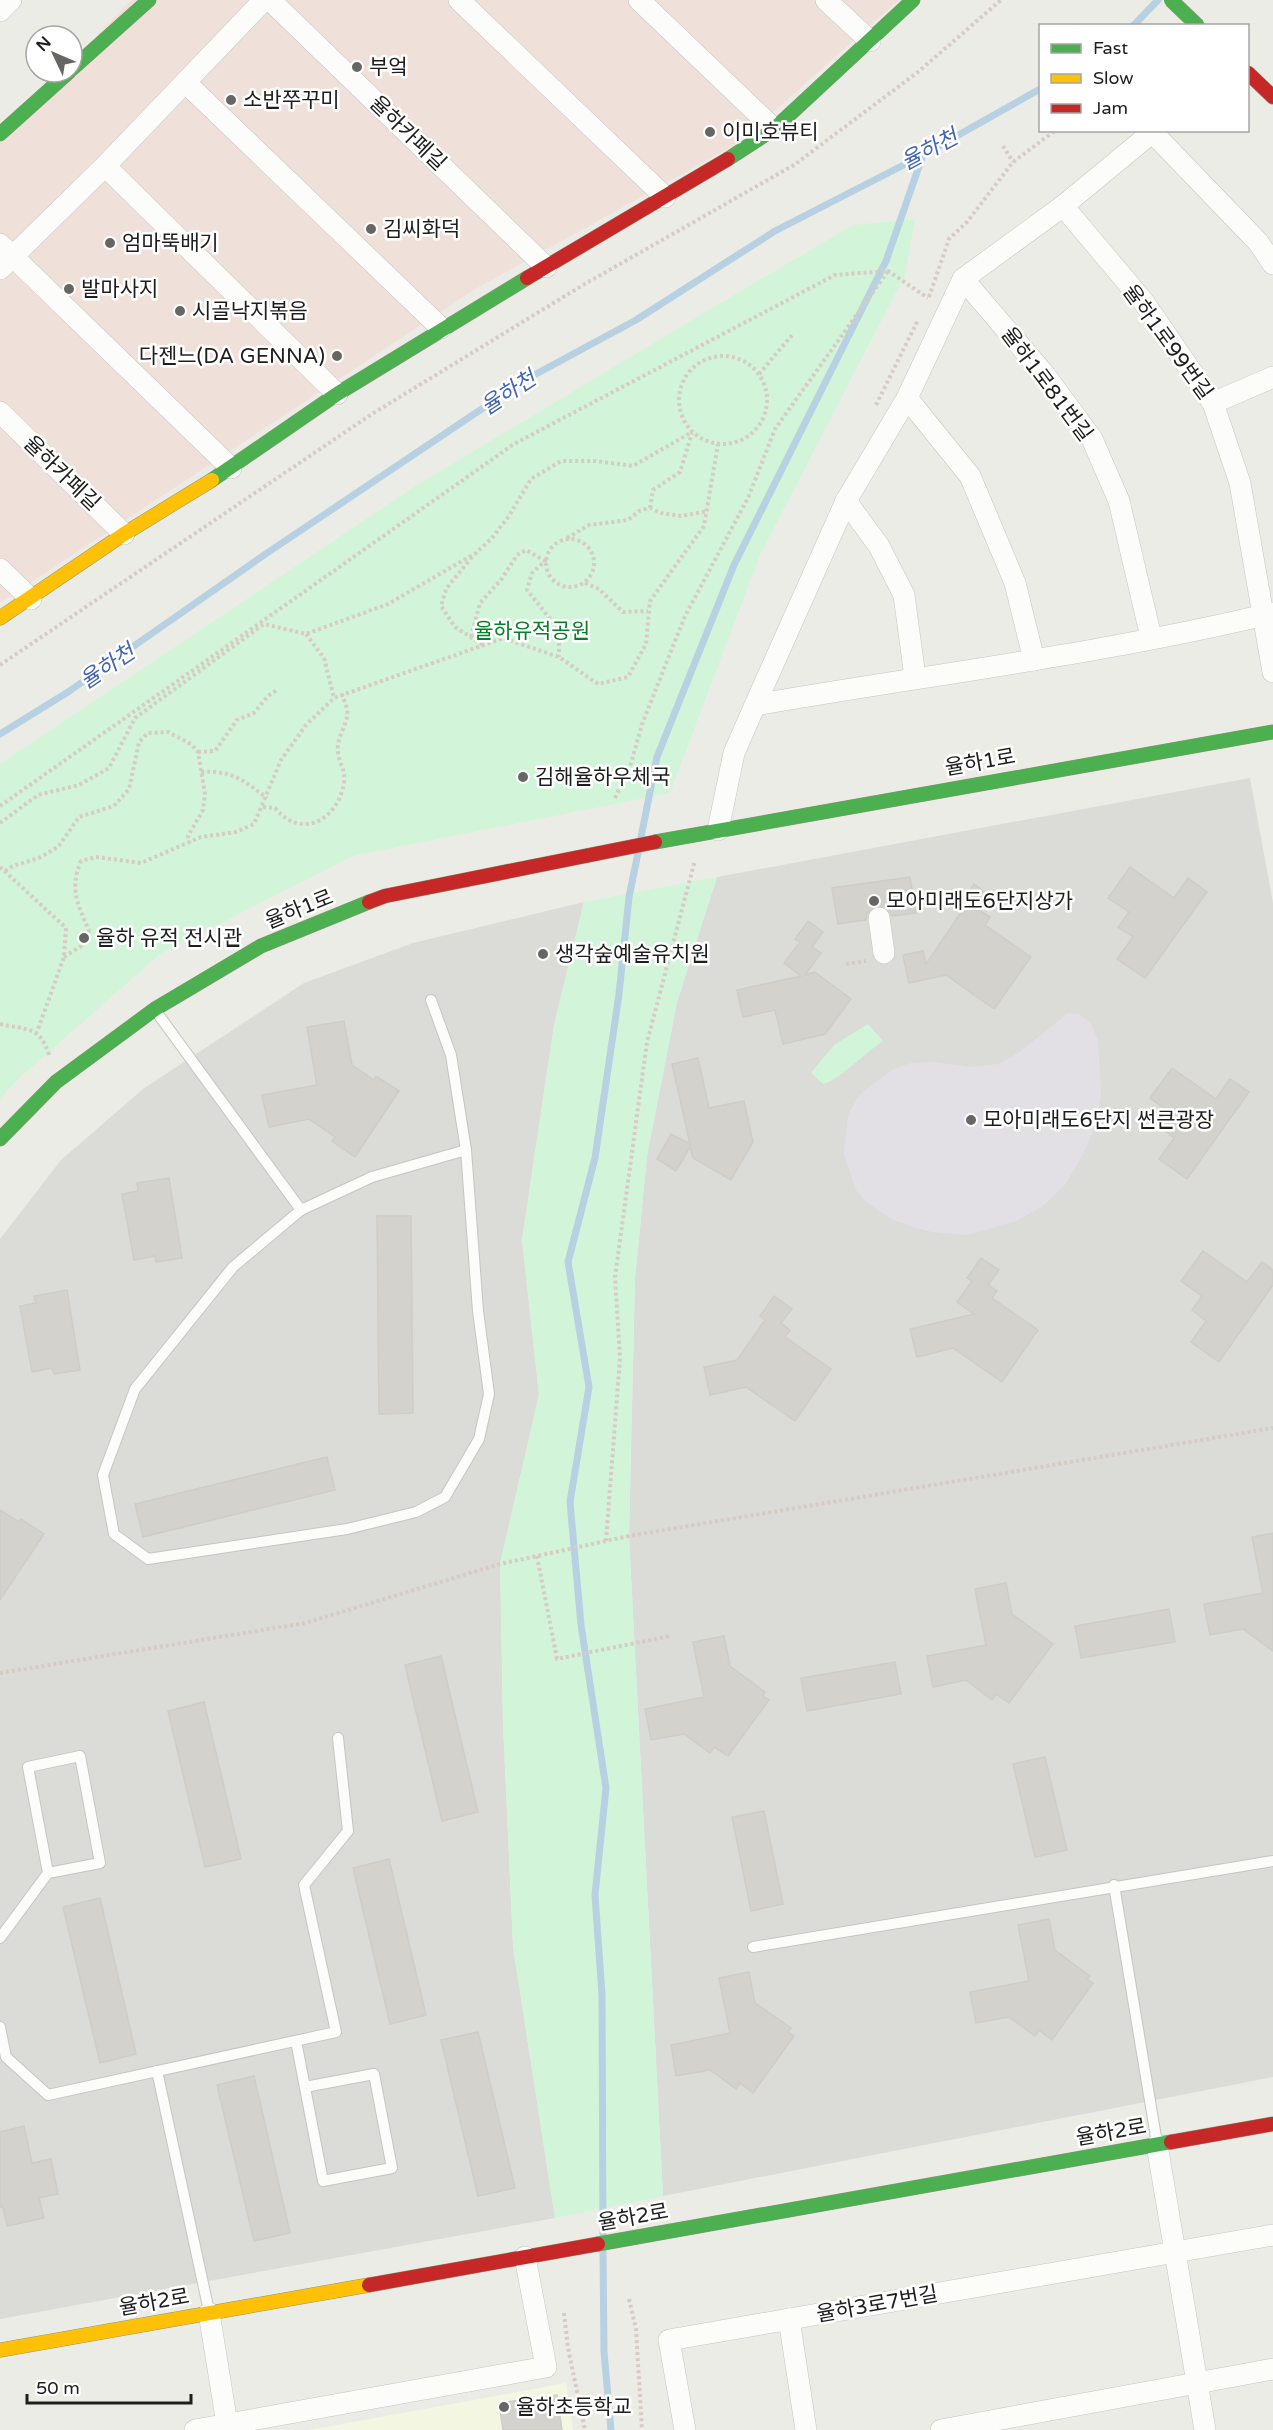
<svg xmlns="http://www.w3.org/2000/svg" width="1273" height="2430" viewBox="0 0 1273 2430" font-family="'Varela Round','Noto Sans KR',sans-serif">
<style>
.residential{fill:#dbdbd8}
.commercial{fill:#efe1da}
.education{fill:#f3f6e0}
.park{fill:#d2f5d9}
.plaza{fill:#e2e0e5}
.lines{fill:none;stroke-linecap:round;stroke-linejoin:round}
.stream{stroke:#b7d1e2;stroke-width:7}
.building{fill:#d3d2cd;stroke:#cfcdc7;stroke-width:1.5}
.lane-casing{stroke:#c5c5c2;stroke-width:12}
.street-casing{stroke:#c5c5c2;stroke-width:22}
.fast-casing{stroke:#90977d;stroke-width:15}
.slow-casing{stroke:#90977d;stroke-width:15}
.jam-casing{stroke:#90977d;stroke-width:15}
.path{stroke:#d7cbc5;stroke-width:4;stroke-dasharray:3 3;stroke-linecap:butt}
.lane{stroke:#fcfcfb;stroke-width:10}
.street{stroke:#fcfcfb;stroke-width:21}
.fast{stroke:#4caf50;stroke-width:14}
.slow{stroke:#ffc107;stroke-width:14}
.jam{stroke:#c62828;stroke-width:14}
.fast-bridge-casing{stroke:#90977d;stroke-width:15;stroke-linecap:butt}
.fast-bridge{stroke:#4caf50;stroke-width:14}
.poi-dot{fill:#666664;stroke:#fff;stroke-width:2}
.labels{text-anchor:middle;stroke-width:5;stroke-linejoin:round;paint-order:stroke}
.poi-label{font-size:21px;fill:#1e1e1e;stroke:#fff;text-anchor:start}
.street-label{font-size:21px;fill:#1e1e1e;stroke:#fff}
.park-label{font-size:21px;fill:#058228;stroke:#fff}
.water-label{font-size:22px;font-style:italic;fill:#4466b3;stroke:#fff}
</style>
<rect width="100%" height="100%" fill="#ecece6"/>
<g class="residential">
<path d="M1250,778L1273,903V2077L663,2196L629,1536L635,1279L647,1156L677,1002L717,877Z"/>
<path d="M584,902L554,1025L522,1240L539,1395L500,1564L503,1722L513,1946L555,2218L0,2319V1239L61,1160L143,1089L304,983L413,943Z"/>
</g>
<path class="commercial" d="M131,0H899L740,142L474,290L0,603V137Z"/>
<path class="education" d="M566,2383L573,2430H310Z"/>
<g class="park">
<path d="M915,219L905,275L760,555L670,793L353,856L160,954L16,1081L0,1099V764L417,485L712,308L853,225Z"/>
<path d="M717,877L677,1002L647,1156L635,1279L629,1536L663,2196L555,2218L513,1947L503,1722L500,1564L539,1395L522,1240L554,1025L584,902Z"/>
<path d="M868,1024L883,1041C866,1052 838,1081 823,1084L811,1073L834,1045Z"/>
</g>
<path class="plaza" d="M1068,1013L1079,1014L1090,1022L1098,1040L1101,1096L1092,1134L1084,1152L1065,1185L1044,1205L1017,1221L967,1235L932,1232L913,1227L891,1219L865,1201L856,1190L844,1154L848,1115L857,1098L865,1090L892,1070L911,1063L933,1062L971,1067L998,1064L1021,1051Z"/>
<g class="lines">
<g class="stream">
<path d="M1133,26L1158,0"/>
<path d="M0,734L68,692L267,553L525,380L636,320L775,231L923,155L1040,89"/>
<path d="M641,837L657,757L734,565L886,261L923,155"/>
<path d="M603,2236L602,1995L595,1895L606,1788L581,1625L570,1502L589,1387L568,1262L595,1158L619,994L629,897L638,853"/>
<path d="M603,2250L604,2352L611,2430"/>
</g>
</g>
<g class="building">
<path d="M1130,867L1174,898L1188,878L1207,892L1145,978L1117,959L1133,937L1118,927L1129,912L1108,898Z"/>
<path d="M910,877L916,913L892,916L884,906H877L867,913L866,920L838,924L832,888Z"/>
<path d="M974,884L997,901L971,905L990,917L985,925L1031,957L994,1009L946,975L909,983L903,955L923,951L926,964L966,905L958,907Z"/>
<path d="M808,921L823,932L812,947L821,953L805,975L815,972L851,999L825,1034L783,1044L775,1010L743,1017L737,990L801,976L784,963L800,942L795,939Z"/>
<path d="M344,1021L352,1065L374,1080L376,1076L399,1091L355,1157L332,1141L335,1137L309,1119L269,1127L262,1095L317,1085L307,1027Z"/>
<path d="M698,1058L709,1108L744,1101L753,1142L731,1180L693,1158L690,1147L676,1171L657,1159L671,1134L690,1144L672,1064Z"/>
<path d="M1172,1068L1216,1099L1230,1079L1249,1092L1187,1179L1159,1159L1174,1138L1160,1127L1170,1113L1150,1098Z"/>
<path d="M169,1178L182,1258L156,1262L155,1256L134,1260L122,1194L138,1191L137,1183Z"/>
<path d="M377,1216H411L413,1413L379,1414Z"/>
<path d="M1203,1251L1247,1282L1262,1262L1273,1270V1285L1219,1362L1191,1342L1206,1321L1192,1310L1202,1296L1181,1281Z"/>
<path d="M981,1258L999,1270L988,1285L997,1291L992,1298L1038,1330L1002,1382L953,1348L917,1357L910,1329L974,1314L957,1302L972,1281L967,1278Z"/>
<path d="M67,1290L80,1370L54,1374L52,1368L32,1372L20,1306L36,1303L34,1296Z"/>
<path d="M774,1296L792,1309L781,1323L790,1330L785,1337L831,1369L795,1421L746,1387L710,1395L704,1367L737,1360L765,1320L760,1316Z"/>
<path d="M327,1457L335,1490L143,1537L135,1504Z"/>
<path d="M0,1510L19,1522L21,1519L44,1534L0,1600Z"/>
<path d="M1273,1533V1651L1243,1629L1210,1635L1204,1604L1263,1593L1252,1537Z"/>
<path d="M1006,1583L1012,1614L1053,1644L1009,1703L996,1694L992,1700L966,1680L933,1687L927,1656L986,1645L975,1589Z"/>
<path d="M1169,1609L1175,1642L1081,1658L1075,1626Z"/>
<path d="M724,1636L730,1666L765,1692L763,1696L769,1700L728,1756L714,1747L710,1753L684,1734L651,1740L645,1709L704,1697L693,1642Z"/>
<path d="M441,1656L478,1812L442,1821L405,1665Z"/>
<path d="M895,1662L901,1694L807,1711L801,1678Z"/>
<path d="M204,1702L241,1859L205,1867L168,1711Z"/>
<path d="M1045,1757L1067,1850L1035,1857L1013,1764Z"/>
<path d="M764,1811L783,1904L751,1911L732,1817Z"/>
<path d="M389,1859L426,2015L390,2024L353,1868Z"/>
<path d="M100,1898L136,2054L100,2063L63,1907Z"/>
<path d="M1049,1919L1055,1950L1090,1976L1087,1979L1093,1983L1052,2040L1039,2030L1035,2036L1009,2017L976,2023L970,1992L1029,1981L1018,1925Z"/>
<path d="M749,1972L755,2003L791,2028L788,2032L794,2036L753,2093L740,2083L736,2089L710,2070L676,2076L671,2045L730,2033L719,1978Z"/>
<path d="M478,2032L515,2188L478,2196L441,2040Z"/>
<path d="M254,2076L290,2233L254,2241L217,2085Z"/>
<path d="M24,2126L32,2163L51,2159L58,2194L39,2198L44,2218L7,2226L3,2207H0V2132Z"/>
<path d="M557,2395L562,2430H503L499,2403Z"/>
</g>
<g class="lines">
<g class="lane-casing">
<g id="lane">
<path d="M155,1010L301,1210L372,1177L466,1150"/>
<path d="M301,1210L233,1267L135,1389L103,1475L114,1534L148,1559L347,1529L416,1512L445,1497L479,1439L489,1394L478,1311L466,1150L451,1055L431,1000"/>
<path d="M1114,1885L1157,2143"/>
<path d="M0,1938L48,1873L100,1863L80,1756L28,1767L48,1873"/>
<path d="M753,1947L1273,1861"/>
<path d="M0,2027L6,2057L48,2095L336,2032L304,1885L348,1831L338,1738"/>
<path d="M296,2041L323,2181L392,2168L374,2074L305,2087"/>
<path d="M157,2071L209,2311"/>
</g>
</g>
<g class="street-casing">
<g id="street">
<path d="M270,0L546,267"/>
<path d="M459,0L665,197"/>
<path d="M639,0L774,129"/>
<path d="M826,0L870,41"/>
<path d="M0,11L11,0"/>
<path d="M186,83L441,328"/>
<path d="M1153,133L1258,242L1273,264"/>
<path d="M105,166L337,394"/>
<path d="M1063,206L1143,301L1213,403L1240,483L1273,672"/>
<path d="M0,244L231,468"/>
<path d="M0,269L105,166L264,0"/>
<path d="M963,279L1045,375L1092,439L1119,501L1151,637"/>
<path d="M907,398L970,476L1015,583L1034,660"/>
<path d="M1213,403L1273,377"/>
<path d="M0,412L124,534"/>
<path d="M846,501L879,546L904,595L915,677"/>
<path d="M0,569L31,599"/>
<path d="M755,705C927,675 1103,654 1273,613"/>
<path d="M718,830L734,753L755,705L846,501L907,398L963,279L1063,206L1155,130"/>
<path d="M879,918L884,953"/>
<path d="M1157,2145L1205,2430"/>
<path d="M209,2313L228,2430"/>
<path d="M789,2319L806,2430"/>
<path d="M195,2430L546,2367L525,2257"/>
<path d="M685,2430L669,2340L1273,2235"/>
<path d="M941,2430L1273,2369"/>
</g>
</g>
<g class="fast-casing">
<g id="fast">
<path d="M72,69L149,0"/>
<path d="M0,134L69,72"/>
<path d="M728,159L774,129L913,0"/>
<path d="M212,480L337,394L527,278"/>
<path d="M655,842L1273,732"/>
<path d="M0,1139L56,1082L155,1009L261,946L369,902"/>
<path d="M598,2244L1171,2142"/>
</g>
</g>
<g class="slow-casing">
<g id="slow">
<path d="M0,618L124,534L212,480"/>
<path d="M0,2350L369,2285"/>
</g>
</g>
<g class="jam-casing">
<g id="jam">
<path d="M1248,73L1273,97"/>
<path d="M527,278L728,159"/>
<path d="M369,902L385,896L655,842"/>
<path d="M1171,2142L1273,2124"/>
<path d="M369,2285L598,2244"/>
</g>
</g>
<g class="path">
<path d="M1003,146L1013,162"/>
<path d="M929,297L949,239L967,222L1013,162L1056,130"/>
<circle cx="723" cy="400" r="44"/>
<path d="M759,374L794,333"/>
<path d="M876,405L918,320"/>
<path d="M650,508L653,490L680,472L692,433"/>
<path d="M567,538L589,525L628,520L639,511L650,508L661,513L681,516L708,511"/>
<circle cx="570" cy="563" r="24"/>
<path d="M472,557L446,589L441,606L455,627L483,645"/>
<path d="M585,583L599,589L623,612L648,611"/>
<path d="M306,634L324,658L334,698"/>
<path d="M471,637L480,603L501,580L517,555L526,550L545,561L532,573L527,590L559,630V657"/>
<path d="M0,665L372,414L583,285L794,165L918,72L1001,0"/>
<path d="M198,752L215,751L237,720L254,713L268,696L277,690"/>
<path d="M201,772C232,770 243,780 267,798"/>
<path d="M615,798L630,767L642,724L685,616L748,498L775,429L888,271"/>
<path d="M0,806L514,444L835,275L888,271L928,298"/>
<path d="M263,807L275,808C301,840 338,820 344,783C346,770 339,764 338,752C336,740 345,728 347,717C349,710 344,701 342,694"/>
<path d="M0,823L38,795L79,785L109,768L135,718L264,624L306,634L388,604L476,553L492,538L509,516L531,479L561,461H596L633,466L692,432"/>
<path d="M0,867L66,928L64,957L37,1032"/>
<path d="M5,871L13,866L39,858L58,847L79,817L114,806L129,789L139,742L148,733L168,732L191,744L198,752L205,794L203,810L188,836L190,842"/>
<path d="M64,957L81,946L89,931C78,905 69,889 81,861L96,857L141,863L201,837L236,832L254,824L281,760L306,725L334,698L503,638L559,657L598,684L628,677L646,644L650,601L704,526L718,444"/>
<path d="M846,964L866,961"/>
<path d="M0,1024C27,1030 40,1026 49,1055"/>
<path d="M606,1541L620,1358L615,1277L647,1042L695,860"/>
<path d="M537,1556L557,1659L670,1636"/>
<path d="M0,1673L305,1623L500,1564L629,1536L1273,1428"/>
<path d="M629,2299L636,2329L642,2430"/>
<path d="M564,2313L568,2348L585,2430"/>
</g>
<use href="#lane" class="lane"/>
<use href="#street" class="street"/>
<use href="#fast" class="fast"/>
<use href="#slow" class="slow"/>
<use href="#jam" class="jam"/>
<g class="fast-bridge-casing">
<path id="fast-bridge" d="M1171,0L1198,26"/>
</g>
<use href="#fast-bridge" class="fast-bridge"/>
</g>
<g class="poi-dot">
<circle cx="357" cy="67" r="6"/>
<circle cx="231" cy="100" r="6"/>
<circle cx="710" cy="132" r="6"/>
<circle cx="371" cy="229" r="6"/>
<circle cx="110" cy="243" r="6"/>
<circle cx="69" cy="289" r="6"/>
<circle cx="180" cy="311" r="6"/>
<circle cx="337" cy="356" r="6"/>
<circle cx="523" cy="777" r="6"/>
<circle cx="874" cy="901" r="6"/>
<circle cx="84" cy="938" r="6"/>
<circle cx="543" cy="954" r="6"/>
<circle cx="971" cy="1120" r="6"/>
<circle cx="504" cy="2407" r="6"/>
</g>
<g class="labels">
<g class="poi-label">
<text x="369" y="74">부엌</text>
<text x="243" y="107">소반쭈꾸미</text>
<text x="722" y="139">이미호뷰티</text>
<text x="383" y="236">김씨화덕</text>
<text x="122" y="250">엄마뚝배기</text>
<text x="81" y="296">발마사지</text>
<text x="192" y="318">시골낙지볶음</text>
<text x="325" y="363" text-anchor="end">다젠느(DA GENNA)</text>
<text x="535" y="784">김해율하우체국</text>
<text x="886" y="908">모아미래도6단지상가</text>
<text x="96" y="945">율하 유적 전시관</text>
<text x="555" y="961">생각숲예술유치원</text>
<text x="983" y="1127">모아미래도6단지 썬큰광장</text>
<text x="516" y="2414">율하초등학교</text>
</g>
<g class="street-label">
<text transform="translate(408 133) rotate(44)" y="7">율하카페길</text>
<text transform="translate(1168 342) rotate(54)" y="7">율하1로99번길</text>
<text transform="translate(1047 384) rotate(53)" y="7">율하1로81번길</text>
<text transform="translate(62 473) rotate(44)" y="7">율하카페길</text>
<text transform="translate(980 762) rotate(-10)" y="7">율하1로</text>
<text transform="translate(299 909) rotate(-22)" y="7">율하1로</text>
<text transform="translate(1111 2132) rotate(-10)" y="7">율하2로</text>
<text transform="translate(633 2217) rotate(-10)" y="7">율하2로</text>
<text transform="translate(154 2302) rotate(-10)" y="7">율하2로</text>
<text transform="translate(877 2304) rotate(-10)" y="7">율하3로7번길</text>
</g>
<g class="park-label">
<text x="532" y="638">율하유적공원</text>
</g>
<g class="water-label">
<text transform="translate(929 149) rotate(-28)" y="8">율하천</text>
<text transform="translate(508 392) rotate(-33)" y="8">율하천</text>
<text transform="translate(107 666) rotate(-34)" y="8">율하천</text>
</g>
</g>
<rect x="1039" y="24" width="210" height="108" fill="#ffffff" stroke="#a5a5a5" stroke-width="1.5"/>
<rect x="1051" y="44" width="30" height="9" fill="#4caf50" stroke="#a5a5a5" stroke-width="1.5"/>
<text x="1093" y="54" font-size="18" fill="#1e1e1e">Fast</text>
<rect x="1051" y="74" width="30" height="9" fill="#ffc107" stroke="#a5a5a5" stroke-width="1.5"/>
<text x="1093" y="84" font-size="18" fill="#1e1e1e">Slow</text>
<rect x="1051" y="104" width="30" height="9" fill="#c62828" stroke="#a5a5a5" stroke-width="1.5"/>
<text x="1093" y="114" font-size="18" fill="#1e1e1e">Jam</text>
<g transform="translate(54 54) rotate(314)"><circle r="28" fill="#ffffff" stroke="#a5a5a5" stroke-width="1.5"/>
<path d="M0-4.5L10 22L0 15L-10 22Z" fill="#666664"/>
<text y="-9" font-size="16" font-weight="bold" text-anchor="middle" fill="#1e1e1e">N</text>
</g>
<path d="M27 2394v9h164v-9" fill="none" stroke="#1e1e1e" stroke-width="3"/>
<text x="36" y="2394" font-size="18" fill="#1e1e1e" stroke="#ffffff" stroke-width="4.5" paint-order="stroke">50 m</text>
</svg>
